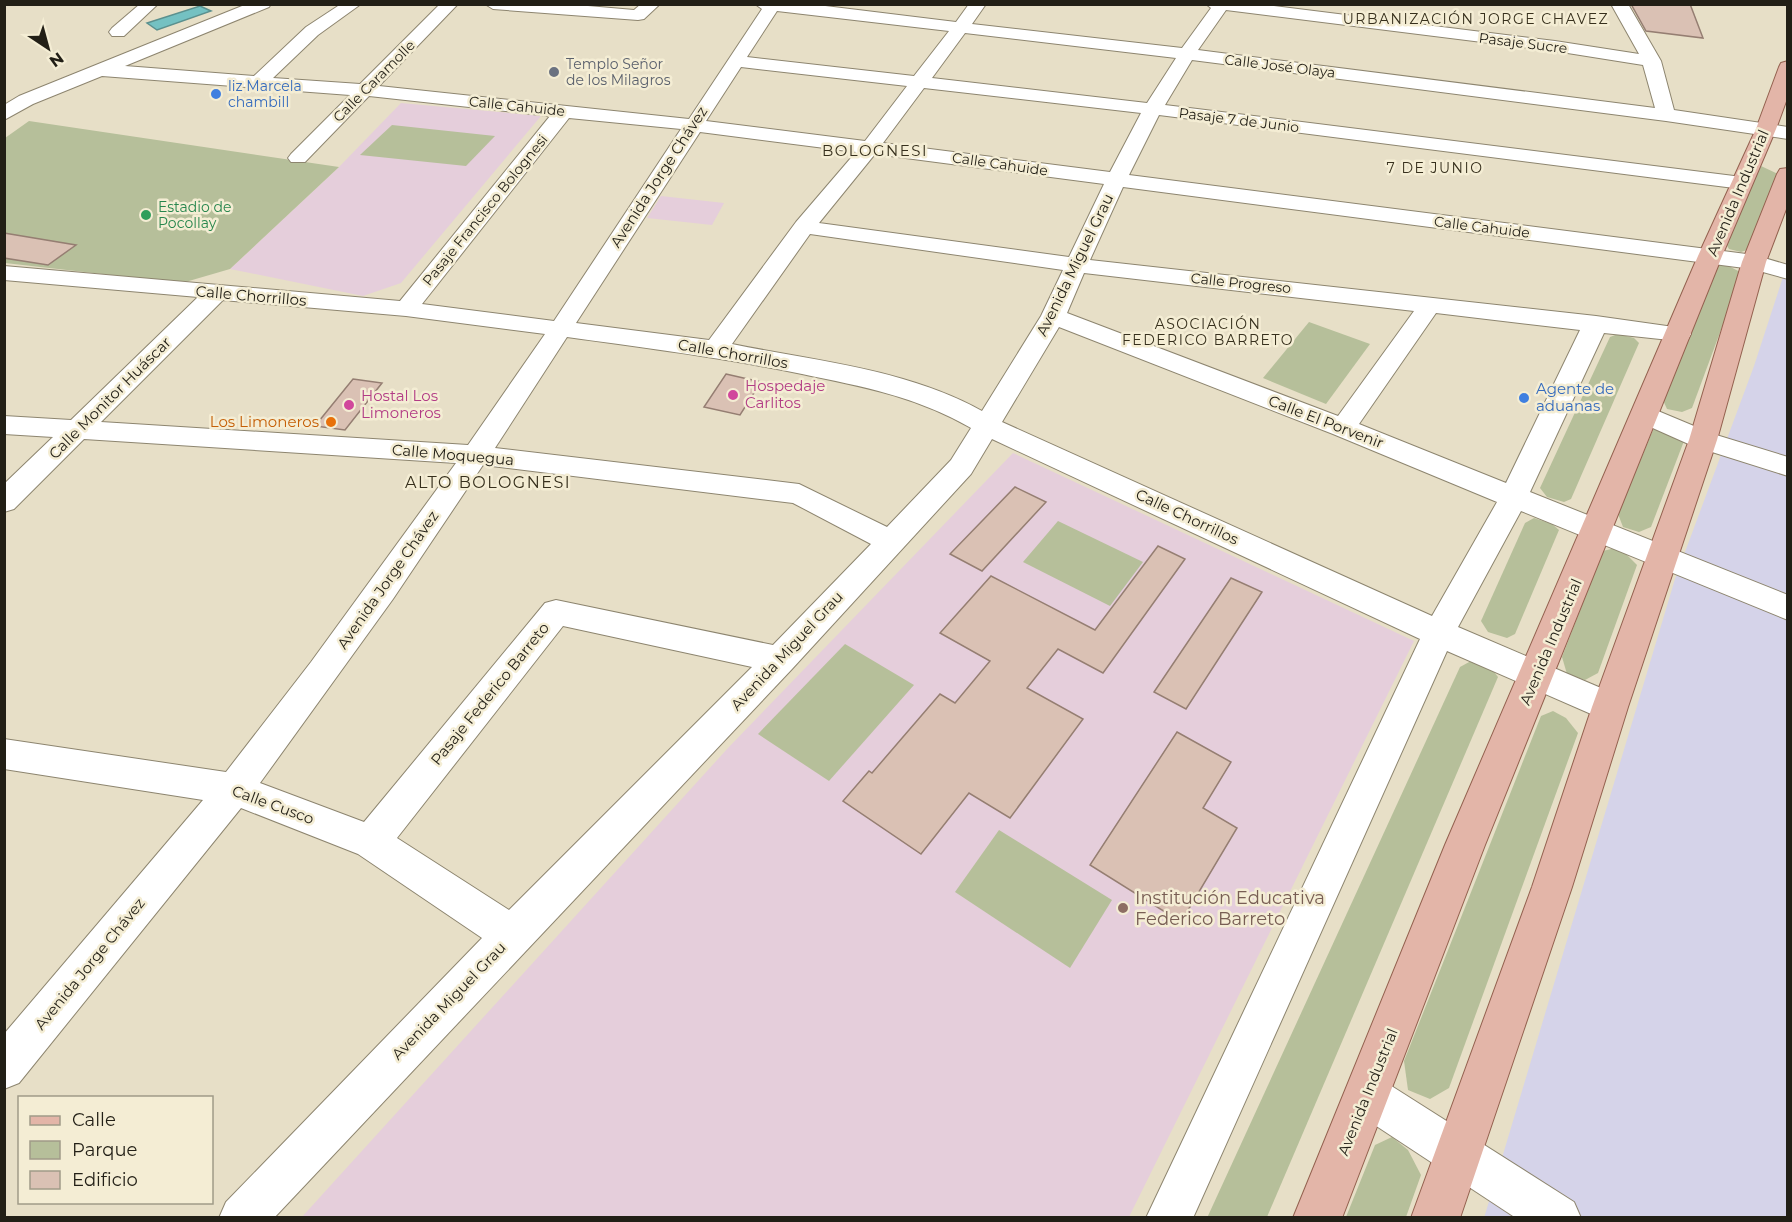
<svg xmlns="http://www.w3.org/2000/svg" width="1792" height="1222" viewBox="0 0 1792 1222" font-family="Montserrat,sans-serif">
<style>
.industrial{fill:#d5d3e9}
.education{fill:#e5cedb}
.green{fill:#b6bf9a}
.water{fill:#74c1c2;stroke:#5b908e;stroke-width:1.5}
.building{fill:#dac1b4;stroke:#957e72;stroke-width:1.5}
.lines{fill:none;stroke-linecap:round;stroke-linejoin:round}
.minor-casing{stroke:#8d856f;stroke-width:2}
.major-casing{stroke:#93614f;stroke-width:2}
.minor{fill:#fff;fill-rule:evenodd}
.major{fill:#e3b5a8;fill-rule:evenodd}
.worship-dot{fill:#6b7280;stroke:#f4edd4;stroke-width:2}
.shop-dot{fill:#3f7fe0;stroke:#f4edd4;stroke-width:2}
.leisure-dot{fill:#2e9e5b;stroke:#f4edd4;stroke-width:2}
.hotel-dot{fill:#d1479c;stroke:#f4edd4;stroke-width:2}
.food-dot{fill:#e8710a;stroke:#f4edd4;stroke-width:2}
.education-dot{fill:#8d6e63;stroke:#f4edd4;stroke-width:2}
.labels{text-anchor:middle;stroke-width:5;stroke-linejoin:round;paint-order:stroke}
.far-neighbourhood-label{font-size:14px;letter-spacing:1.5px;fill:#37301d;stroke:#f4edd4}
.far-street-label{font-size:14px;fill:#221f16;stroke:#f4edd4}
.far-worship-label{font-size:14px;fill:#5b616d;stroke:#f4edd4;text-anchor:start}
.far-shop-label{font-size:14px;fill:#366cbe;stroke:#f4edd4;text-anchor:start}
.far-leisure-label{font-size:14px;fill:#27864d;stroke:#f4edd4;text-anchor:start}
.far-quarter-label{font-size:15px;letter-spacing:1.5px;fill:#37301d;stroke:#f4edd4}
.street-label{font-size:15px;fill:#221f16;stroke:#f4edd4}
.hotel-label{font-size:15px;fill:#b23c85;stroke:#f4edd4;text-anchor:start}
.shop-label{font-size:15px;fill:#366cbe;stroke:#f4edd4;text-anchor:start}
.food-label{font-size:15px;fill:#c56008;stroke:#f4edd4;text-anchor:end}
.neighbourhood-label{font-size:16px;letter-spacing:1.5px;fill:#37301d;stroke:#f4edd4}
.near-education-label{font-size:18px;fill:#785e54;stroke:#f4edd4;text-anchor:start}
</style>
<rect width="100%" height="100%" fill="#e7dfc7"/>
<path class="industrial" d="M1787,255V1217L1484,1218L1675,579L1754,366L1783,277Z"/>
<g class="education">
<path d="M401,103L541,116L401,283L363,296L230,269L339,167Z"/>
<path d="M661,196L724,203L712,225L647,218Z"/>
<path d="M1013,453L1414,641L1129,1217L301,1218L728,748Z"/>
</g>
<g class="green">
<path d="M29,121L339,167L230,269L182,283L5,263V138Z"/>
<path d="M392,125L495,136L466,166L360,155Z"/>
<path d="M1761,166L1778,174L1750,249L1741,252L1729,249L1724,241L1754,168Z"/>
<path d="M1723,263L1742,273L1692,408L1682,412L1667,409L1662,398L1715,265Z"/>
<path d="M1309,322L1370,344L1326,404L1263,378Z"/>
<path d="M1618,334L1634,338L1639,343L1571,499L1564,502L1547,497L1540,488L1610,337Z"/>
<path d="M1663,427L1684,441L1651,527L1639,532L1623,527L1618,514L1653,430Z"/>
<path d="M1534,518L1552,524L1559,530L1515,634L1507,638L1488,632L1481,621L1525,523Z"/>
<path d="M1058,521L1143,562L1110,606L1023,562Z"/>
<path d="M1615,548L1626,554L1637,565L1598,673L1585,680L1567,674L1562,657L1603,551Z"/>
<path d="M845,644L914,685L829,781L758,734Z"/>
<path d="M1471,661L1491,668L1498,677L1267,1217L1207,1218L1460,667Z"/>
<path d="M1553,711L1566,718L1578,733L1449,1088L1430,1099L1408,1090L1404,1061L1541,716Z"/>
<path d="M999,830L1112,900L1070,968L955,892Z"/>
<path d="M1392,1137L1408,1150L1421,1175L1406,1217H1346L1375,1145Z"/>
</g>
<path class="water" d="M200,6L211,11L157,30L147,23Z"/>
<g class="building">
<path d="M1631,4H1690L1703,38L1646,31Z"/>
<path d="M4,233L76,245L48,265L4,258Z"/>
<path d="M726,374L761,382L740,415L704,407Z"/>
<path d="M353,379L382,383L345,430L315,426Z"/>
<path d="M1015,487L1046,502L982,571L950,554Z"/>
<path d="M1158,546L1185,559L1103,673L1058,649L1027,688L1083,719L1010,818L969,793L921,854L843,801L869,771L872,773L940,694L955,703L990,661L940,633L991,576L1095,630Z"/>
<path d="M1231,578L1262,592L1186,709L1154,692Z"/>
<path d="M1177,732L1231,762L1203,808L1237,828L1181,922L1090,865Z"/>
</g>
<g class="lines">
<g class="minor-casing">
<g id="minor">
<path d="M140,4H158L124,36H112L109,32L112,28Z"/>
<path d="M247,4H271L269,7L125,66L254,76L306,27L341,4H361L318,35L273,78L360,84L440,4H458L379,86L689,119L762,9L755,4H809L956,22L969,4H986L972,24L1182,48L1211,8L1206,4H1258L1555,41L1639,54L1611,4H1628L1661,61L1674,110L1788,127V139L1666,121L1192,60L1165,105L1742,177L1749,179L1752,183L1749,187L1742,189L1159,115L1129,175L1754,255L1788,265V279L1752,269L1123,187L1090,260L1596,316L1688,329L1691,334L1688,339L1679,341L1604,333L1530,492L1788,595V620L1521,511L1458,627L1622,697L1627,707L1622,717L1610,721L1598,717L1447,651L1193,1218H1146L1420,639L992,439L971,474L792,669L274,1218H219L226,1202L482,938L358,854L241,808L19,1083L4,1089V1034L203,800L4,769V739L226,772L311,662L456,463L84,439L14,509L4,512V484L53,437L4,434V416L71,420L198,297L4,280V266L400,301L550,116L369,96L305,162H291L288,158L291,154L350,95L102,76L33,104L4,120V105L19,96ZM1226,10L1555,51L1643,65L1655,108L1198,50ZM777,11L949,31L914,76L747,57ZM965,33L1176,58L1147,103L932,78ZM741,67L907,86L865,141L706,121ZM924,88L1141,113L1110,172L883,143ZM569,118L681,129L554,321L422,304ZM700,132L856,152L796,222L709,340L576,323ZM875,154L1104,184L1069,257L819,223ZM810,234L1063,270L1041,316L982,411C907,369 815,361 732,344ZM1084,273L1414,311L1338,416L1067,313ZM223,300L406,316L545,334L468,445L101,422ZM1436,313L1580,330L1506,483L1359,424ZM1059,327L1333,434L1497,502L1432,616L1002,422ZM567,337C646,348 724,358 802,374C864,387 915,396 971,428L951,460L887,527L799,484L495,448ZM483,465L793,503L871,544L773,645L556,600L545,603L364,822L260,783L393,599ZM563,626L752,667L509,910L397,838Z"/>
<path d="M485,4H565L634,10L641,4H660L644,19L638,20L493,9Z"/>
<path d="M1646,406L1713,434L1788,457V476L1693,446L1637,421L1633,415L1637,409Z"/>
<path d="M1367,1073L1382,1080L1574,1202L1581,1218H1516L1352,1110L1345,1095L1352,1080Z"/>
</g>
</g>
<g class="major-casing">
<g id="major">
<path d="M1788,61V96L1776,129L1722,256L1485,845L1342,1218H1293L1445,845L1698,256L1756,129L1779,67L1781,63Z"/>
<path d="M1788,168V204L1766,262L1717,440L1628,707L1572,887L1460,1218H1411L1532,887L1592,707L1689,440L1742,262L1777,174L1780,169Z"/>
</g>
</g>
<use href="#minor" class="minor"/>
<use href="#major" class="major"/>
</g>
<circle class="worship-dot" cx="554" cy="72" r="6"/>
<g class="shop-dot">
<circle cx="216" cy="94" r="6"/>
<circle cx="1524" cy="398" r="6"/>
</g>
<circle class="leisure-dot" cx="146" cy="215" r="6"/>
<g class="hotel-dot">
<circle cx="733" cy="395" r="6"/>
<circle cx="349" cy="405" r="6"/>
</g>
<circle class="food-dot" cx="331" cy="422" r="6"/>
<circle class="education-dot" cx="1123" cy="908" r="6"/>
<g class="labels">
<g class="far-neighbourhood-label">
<text x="1476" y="24">URBANIZACIÓN JORGE CHAVEZ</text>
<text x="1435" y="173">7 DE JUNIO</text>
<text x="1208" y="329">ASOCIACIÓN<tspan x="1208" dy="16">FEDERICO BARRETO</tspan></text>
</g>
<g class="far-street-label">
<text transform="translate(1523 43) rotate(7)" y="5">Pasaje Sucre</text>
<text transform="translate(1280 66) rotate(7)" y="5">Calle José Olaya</text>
<text transform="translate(374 81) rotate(-45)" y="5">Calle Caramolle</text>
<text transform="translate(517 106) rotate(6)" y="5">Calle Cahuide</text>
<text transform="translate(1239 120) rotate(7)" y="5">Pasaje 7 de Junio</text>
<text transform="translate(1000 164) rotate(8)" y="5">Calle Cahuide</text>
<text transform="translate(485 210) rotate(-51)" y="5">Pasaje Francisco Bolognesi</text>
<text transform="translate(1482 227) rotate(7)" y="5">Calle Cahuide</text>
<text transform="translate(1241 283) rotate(6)" y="5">Calle Progreso</text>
</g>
<g class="far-worship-label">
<text x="566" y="69">Templo Señor<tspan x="566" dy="16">de los Milagros</tspan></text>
</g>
<g class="far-shop-label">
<text x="228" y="91">liz Marcela<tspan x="228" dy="16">chambill</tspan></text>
</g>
<g class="far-leisure-label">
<text x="158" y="212">Estadio de<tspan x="158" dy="16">Pocollay</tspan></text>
</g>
<g class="far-quarter-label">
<text x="875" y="156">BOLOGNESI</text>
</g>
<g class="street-label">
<text transform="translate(659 177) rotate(-57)" y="5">Avenida Jorge Chávez</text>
<text transform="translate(1738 193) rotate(-67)" y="5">Avenida Industrial</text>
<text transform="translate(1075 265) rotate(-64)" y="5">Avenida Miguel Grau</text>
<text transform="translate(251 296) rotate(5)" y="5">Calle Chorrillos</text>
<text transform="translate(733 354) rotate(10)" y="5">Calle Chorrillos</text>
<text transform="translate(110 398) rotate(-45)" y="5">Calle Monitor Huáscar</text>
<text transform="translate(1326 422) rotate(21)" y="5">Calle El Porvenir</text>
<text transform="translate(453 455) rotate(5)" y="5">Calle Moquegua</text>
<text transform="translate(1187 517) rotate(25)" y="5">Calle Chorrillos</text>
<text transform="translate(388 580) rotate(-55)" y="5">Avenida Jorge Chávez</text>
<text transform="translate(1551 642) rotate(-67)" y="5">Avenida Industrial</text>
<text transform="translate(787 651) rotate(-47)" y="5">Avenida Miguel Grau</text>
<text transform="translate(490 694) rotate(-51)" y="5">Pasaje Federico Barreto</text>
<text transform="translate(273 805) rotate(20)" y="5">Calle Cusco</text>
<text transform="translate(90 964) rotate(-51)" y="5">Avenida Jorge Chávez</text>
<text transform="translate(449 1001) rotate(-46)" y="5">Avenida Miguel Grau</text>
<text transform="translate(1368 1092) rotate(-68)" y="5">Avenida Industrial</text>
</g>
<g class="hotel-label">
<text x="745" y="391">Hospedaje<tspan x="745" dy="17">Carlitos</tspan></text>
<text x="361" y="401">Hostal Los<tspan x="361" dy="17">Limoneros</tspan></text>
</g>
<g class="shop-label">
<text x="1536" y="394">Agente de<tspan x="1536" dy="17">aduanas</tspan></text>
</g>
<g class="food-label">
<text x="319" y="427">Los Limoneros</text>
</g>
<g class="neighbourhood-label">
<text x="488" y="488">ALTO BOLOGNESI</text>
</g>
<g class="near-education-label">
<text x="1135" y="904">Institución Educativa<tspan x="1135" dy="21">Federico Barreto</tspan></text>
</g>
</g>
<rect width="1792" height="1222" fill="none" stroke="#221f16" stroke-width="12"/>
<rect x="18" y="1096" width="195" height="108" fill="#f4edd4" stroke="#a09b88" stroke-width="1.5"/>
<rect x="30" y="1116" width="30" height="9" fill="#e3b5a8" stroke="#a09b88" stroke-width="1.5"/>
<text x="72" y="1126" font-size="18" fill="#221f16">Calle</text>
<rect x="30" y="1141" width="30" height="18" fill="#b6bf9a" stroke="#a09b88" stroke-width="1.5"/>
<text x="72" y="1156" font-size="18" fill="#221f16">Parque</text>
<rect x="30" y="1171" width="30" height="18" fill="#dac1b4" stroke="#a09b88" stroke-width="1.5"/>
<text x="72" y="1186" font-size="18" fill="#221f16">Edificio</text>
<g transform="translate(48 48) rotate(144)" stroke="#f4edd4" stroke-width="4.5" paint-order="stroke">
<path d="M0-4.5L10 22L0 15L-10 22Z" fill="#221f16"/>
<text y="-9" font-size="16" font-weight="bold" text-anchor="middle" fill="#221f16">N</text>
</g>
</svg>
